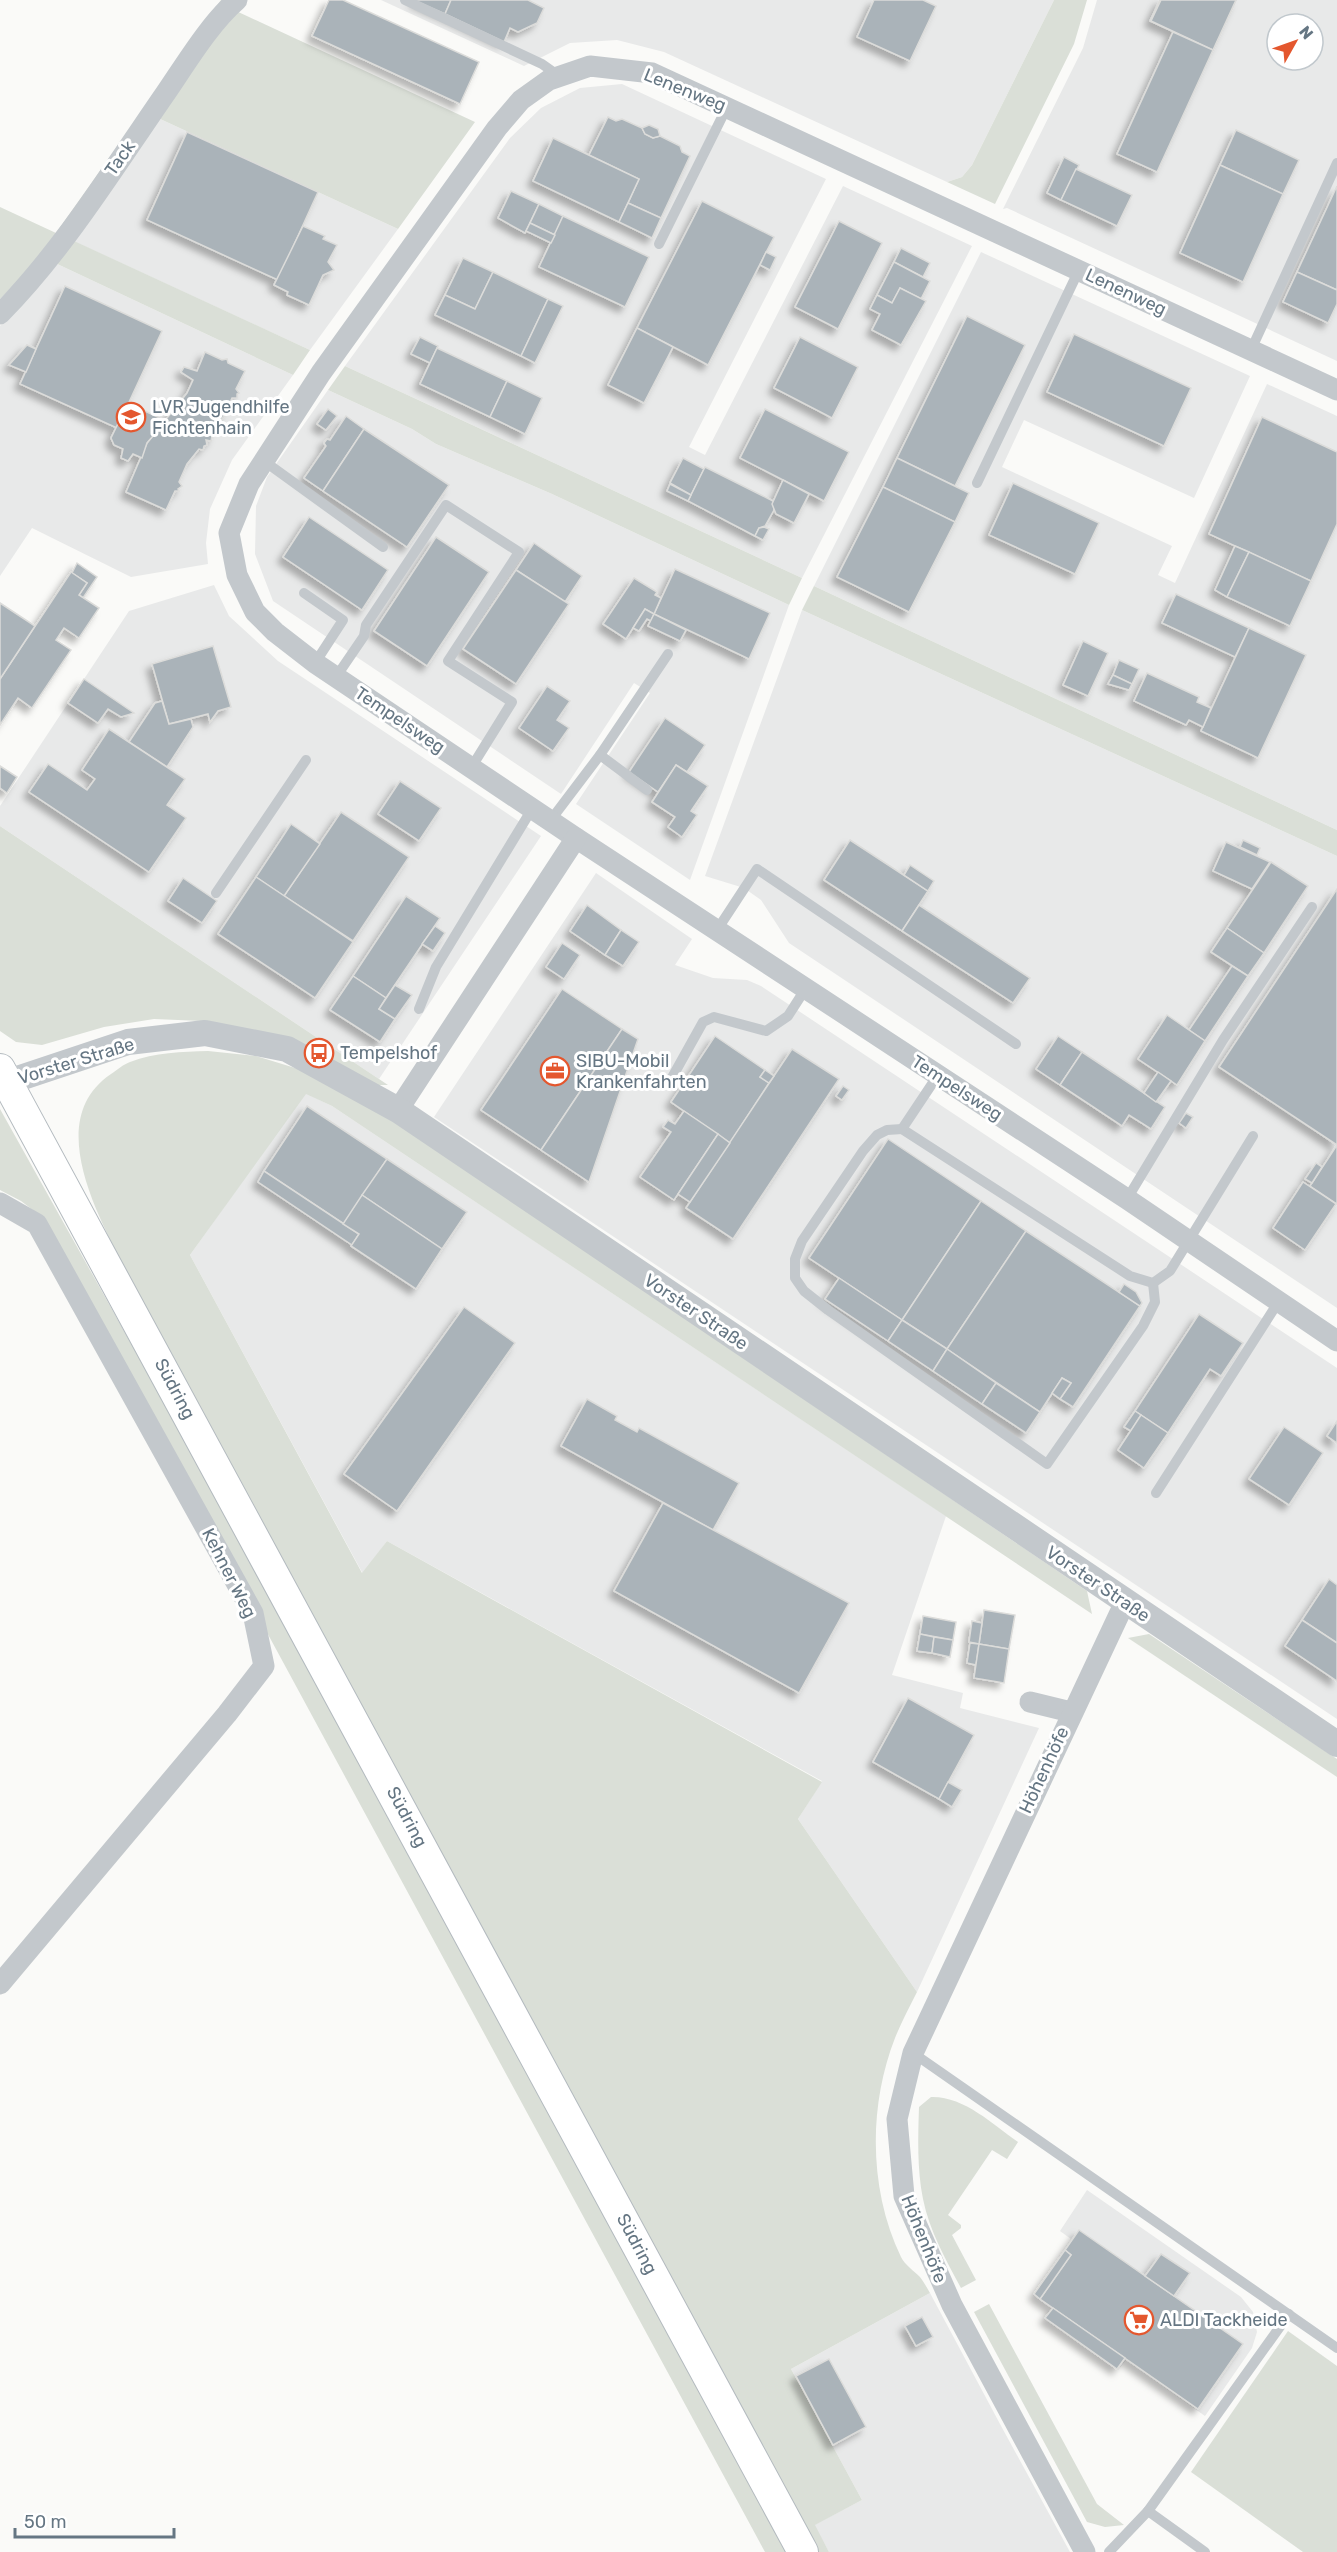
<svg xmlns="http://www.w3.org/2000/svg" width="1337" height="2552" viewBox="0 0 1337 2552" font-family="Rubik,sans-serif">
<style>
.built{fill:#e8e9e9;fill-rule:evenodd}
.green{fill:#dadfd7}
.building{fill:#aab3b9;stroke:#dcdcda;stroke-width:1.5;filter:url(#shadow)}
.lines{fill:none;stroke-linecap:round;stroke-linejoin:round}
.secondary-casing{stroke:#b3babf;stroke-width:32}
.service{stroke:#c3c8cc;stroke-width:10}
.minor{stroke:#c3c8cc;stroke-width:21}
.tertiary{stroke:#c3c8cc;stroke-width:26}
.secondary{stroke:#fff;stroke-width:30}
.labels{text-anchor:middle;stroke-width:6;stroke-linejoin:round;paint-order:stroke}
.street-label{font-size:18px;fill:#657683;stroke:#fff}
.poi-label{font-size:18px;fill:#657683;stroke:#fff;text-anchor:start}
</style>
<defs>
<filter id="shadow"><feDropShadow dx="-5.5" dy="5.5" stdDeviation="3" flood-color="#0004"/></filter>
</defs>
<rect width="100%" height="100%" fill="#fafaf8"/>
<g class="built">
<path d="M381,0H1054L972,165L962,177L947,182L664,52L617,40L570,43L524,66Z"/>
<path d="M1097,0H1337V361L1007,208L1003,209L1083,48ZM1277,24H1313V60H1277Z"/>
<path d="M622,84L826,179L689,447L705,455L843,186L972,246L802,578L345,366L510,138L541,108L580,88Z"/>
<path d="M158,118L398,229L310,350L71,240Z"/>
<path d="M981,252L1250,376L1194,498L1024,420L1002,467L1172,546L1158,575L1175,583L1267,384L1337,416V830L814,586Z"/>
<path d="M53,262L293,375L232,460L210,509L206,543L208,564L131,577L32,528L0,576V326Z"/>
<path d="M328,390L412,429L436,444L552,494L789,605L690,880L576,804L650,693L634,683L561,794L273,601L255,554L256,506L267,477Z"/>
<path d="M214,585L229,616L278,661L541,836L379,1079L0,826V806L129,611Z"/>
<path d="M802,610L1337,856V1308L789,943L761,900L744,888L705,876Z"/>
<path d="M596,873L692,939L675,965L713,978L747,980L761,986L1337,1368V1719L434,1117Z"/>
<path d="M305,1093L332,1106L946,1516L892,1675L963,1693L960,1708L1039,1728L917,1992L798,1819L822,1781L387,1541L363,1574L190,1255Z"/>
<path d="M1087,2190L1241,2297L1253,2312L1257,2332L1252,2348L1205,2416L1126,2360L1118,2370L1044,2319L1051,2308L1033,2295L1071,2239L1060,2231Z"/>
<path d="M930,2293L1000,2424L1070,2552H829L814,2525L862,2500L791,2369Z"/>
</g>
<g class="green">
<path d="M221,0H230L32,266L0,299V207L56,233Z"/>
<path d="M1054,0H1087L1074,44L995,204L947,182L962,177L972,165Z"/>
<path d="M234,10L475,122L398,229L158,118L72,240L310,350L293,375L53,262Z"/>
<path d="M345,366L802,578L789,605L552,494L436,444L412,429L328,390Z"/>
<path d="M814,586L1337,830V856L802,610Z"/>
<path d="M0,826L388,1085H376L202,1021L154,1019L104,1027L42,1045L16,1042L0,1031Z"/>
<path d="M208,1051L256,1056L305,1071L388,1117L1087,1591L1092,1614L332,1106L306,1094L190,1255L362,1573L387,1541L822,1782L798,1819L917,1992C909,2008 901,2023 895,2038C868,2107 869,2191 901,2257C905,2265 914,2271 920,2277C924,2282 927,2288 930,2293L791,2369L862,2500L815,2525L829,2552H816L125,1270C99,1216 43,1120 111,1074C117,1070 124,1064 130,1062C155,1052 182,1052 208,1051Z"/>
<path d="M0,1109L299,1644L791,2552H765L42,1217L21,1201L0,1190Z"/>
<path d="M1149,1634L1337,1759V1777L1128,1638Z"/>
<path d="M931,2097C964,2096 992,2124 1018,2142L1007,2159L992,2150L948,2215L961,2225V2228L952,2235L976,2280L961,2288C946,2260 929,2230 923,2199C917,2169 918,2137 919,2107Z"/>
<path d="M989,2304L1097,2504L1124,2525L1105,2527L1087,2522L974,2312Z"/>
<path d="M1288,2331L1337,2366V2552H1303L1191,2472Z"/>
</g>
<g class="building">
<path d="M329,0H343L479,62L460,104L312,36Z"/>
<path d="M413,0H451L445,14Z"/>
<path d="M451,0H528L544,8L537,23L518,32L510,28L504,42L445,14Z"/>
<path d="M874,0H923L936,6L910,61L857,37Z"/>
<path d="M1160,0H1236L1213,50L1150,21Z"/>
<path d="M1161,0H1236L1213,50L1151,21Z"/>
<path d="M1173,32L1213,50L1157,172L1117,154Z"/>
<path d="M608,117L616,121L622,119L642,128L645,134L653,138L660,136L680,146L682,152L690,156L661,218L628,203L639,179L589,155Z"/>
<path d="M649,125L658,129L660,136L653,138L645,134L642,128Z"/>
<path d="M1236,130L1299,160L1283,194L1220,165Z"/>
<path d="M187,132L318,192L278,280L147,220Z"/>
<path d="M553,138L639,179L619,222L533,181Z"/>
<path d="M1064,157L1079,165L1061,200L1047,193Z"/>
<path d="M1220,165L1283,194L1243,282L1180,253Z"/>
<path d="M1076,169L1132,195L1117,226L1061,200Z"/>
<path d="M1337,186V290L1297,272Z"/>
<path d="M511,191L539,204L525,233L498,218Z"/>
<path d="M702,201L774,237L708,365L637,328Z"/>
<path d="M628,203L661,218L652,238L619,222Z"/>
<path d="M539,204L563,216L555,235L530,223Z"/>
<path d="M563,216L649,257L625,307L539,267Z"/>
<path d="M839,221L882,243L838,329L795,307Z"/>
<path d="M530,223L555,235L551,243L526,231Z"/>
<path d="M303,226L325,236L323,239L337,245L328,262L334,270L323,275L309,305L287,295L288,292L274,285Z"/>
<path d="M901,248L930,263L923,277L894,262Z"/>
<path d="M766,252L776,257L770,270L760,265Z"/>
<path d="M463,258L493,272L475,309L445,295Z"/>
<path d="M894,262L930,281L921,299L900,288L892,303L877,295Z"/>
<path d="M493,272L548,299L521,356L435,315L445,295L475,309Z"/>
<path d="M1297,272L1337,290V304L1328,323L1283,302Z"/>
<path d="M65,286L162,331L117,428L20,384Z"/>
<path d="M900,288L926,301L901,345L872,330L880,314L870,309L877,295L892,303Z"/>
<path d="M548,299L563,306L535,363L521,356Z"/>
<path d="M967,316L1025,345L955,486L897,458Z"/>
<path d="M637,328L673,347L644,403L608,385Z"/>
<path d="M1074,334L1191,388L1164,446L1047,392Z"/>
<path d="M420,337L438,346L430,363L411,354Z"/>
<path d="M800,337L858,367L832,418L774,388Z"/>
<path d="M27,345L36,349L26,372L9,365Z"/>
<path d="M437,348L507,381L490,417L420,384Z"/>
<path d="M205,352L222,360L227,359L228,363L245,371L236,389L239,393L237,394V398H232L224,416L212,432L214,436H212L211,441L206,440L207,445L204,446L203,450L199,449L187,464L179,482L182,486L178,489L179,491H175L166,510L126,492L147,443L187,393L193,380L181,372L184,367L197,371Z"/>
<path d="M507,381L542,398L525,434L490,417Z"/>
<path d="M128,403L166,421L147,443L142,458L133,454L128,461L121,458L123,449L114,445L111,438Z"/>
<path d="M328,409L337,416L326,430L317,424Z"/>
<path d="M765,409L849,452L824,501L740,458Z"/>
<path d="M346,416L364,429L323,491L304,478L326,446L324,443L327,439L330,440Z"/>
<path d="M1262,417L1337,452V524L1311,581L1209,534Z"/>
<path d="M364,429L449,485L407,547L323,491Z"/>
<path d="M683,458L704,469L691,495L670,483Z"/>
<path d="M897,458L969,493L955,522L883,487Z"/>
<path d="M705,467L773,501L774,510L765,526L759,528L755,536L688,501Z"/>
<path d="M783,480L809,494L794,523L776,514L772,504Z"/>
<path d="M1013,483L1099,523L1075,574L989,535Z"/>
<path d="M670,484L691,495L688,501L667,491Z"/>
<path d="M883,487L955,522L909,612L837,577Z"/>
<path d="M309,517L388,570L362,610L283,557Z"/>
<path d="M764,527L769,529L763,540L755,536L759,528Z"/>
<path d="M436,537L489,572L427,666L374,631Z"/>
<path d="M534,543L582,576L565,602L516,570Z"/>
<path d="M1235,546L1249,552L1227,597L1215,590Z"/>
<path d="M1249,552L1311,581L1290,626L1227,597Z"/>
<path d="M77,563L97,577L83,598L79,595L87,583L72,573Z"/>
<path d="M675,569L770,613L749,659L654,614Z"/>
<path d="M516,570L569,604L516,684L463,649Z"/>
<path d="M71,572L87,583L79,595L99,608L79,638L64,628L56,640L71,650L32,708L18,698L0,725V679Z"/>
<path d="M634,578L657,592L655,595L661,598L654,614L645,609L626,639L603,624Z"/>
<path d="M1176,594L1249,628L1235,657L1162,623Z"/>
<path d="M0,603L35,626L0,679Z"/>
<path d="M645,609L654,614L651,621L647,619L639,631L633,628Z"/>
<path d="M654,614L686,630L680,641L648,626Z"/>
<path d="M1249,628L1306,655L1258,758L1201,731Z"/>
<path d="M1083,641L1108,653L1088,696L1063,685Z"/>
<path d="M213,646L231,707L218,711L210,722L208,714L169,724L152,664Z"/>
<path d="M1119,660L1139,669L1132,684L1113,675Z"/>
<path d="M1147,673L1199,697L1197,702L1211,708L1203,727L1189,720L1186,725L1134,701Z"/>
<path d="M1113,675L1132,684L1129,690L1108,684Z"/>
<path d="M84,679L134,713L121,717L108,709L98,723L68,703Z"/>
<path d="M547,686L570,701L557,720L569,728L553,751L519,728Z"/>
<path d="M162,701L169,724L191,719L193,727L167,767L129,742L155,703Z"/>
<path d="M665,718L705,745L687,772L676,765L658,792L629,772Z"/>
<path d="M109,729L185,779L167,805L186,818L149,872L29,792L48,764L87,790L95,779L82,770Z"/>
<path d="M676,765L708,786L691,811L697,815L682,837L668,827L675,817L652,802Z"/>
<path d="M0,766L17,777L7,793L0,788Z"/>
<path d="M400,781L441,808L419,841L378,814Z"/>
<path d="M341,812L409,857L353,941L284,896Z"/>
<path d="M291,824L320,844L284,896L256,877Z"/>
<path d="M850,840L928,891L902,931L824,880Z"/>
<path d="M1243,840L1260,848L1257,855L1240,847Z"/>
<path d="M1226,842L1270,862L1252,889L1213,871Z"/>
<path d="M1271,862L1308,886L1264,953L1227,928Z"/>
<path d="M910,865L934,881L928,891L904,875Z"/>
<path d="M256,877L353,942L315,998L218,934Z"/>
<path d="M183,878L217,901L202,923L168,901Z"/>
<path d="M1337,889V1145L1219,1067Z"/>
<path d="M406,896L440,918L386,998L353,976Z"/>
<path d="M587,905L621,930L605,955L570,931Z"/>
<path d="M919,905L1030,978L1013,1003L902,931Z"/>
<path d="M435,926L445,933L433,951L422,944Z"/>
<path d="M1227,928L1264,953L1248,976L1211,952Z"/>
<path d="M621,930L639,942L623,966L605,955Z"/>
<path d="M562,943L580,955L564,979L546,967Z"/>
<path d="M1232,966L1248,976L1205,1041L1189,1030Z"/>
<path d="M353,976L386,998L379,1009L395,1019L380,1042L330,1010Z"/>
<path d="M395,985L412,995L395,1019L379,1009Z"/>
<path d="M562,989L622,1029L541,1150L481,1110Z"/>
<path d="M1167,1015L1205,1041L1177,1085L1138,1059Z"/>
<path d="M622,1029L638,1039L589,1182L541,1150Z"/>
<path d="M715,1036L765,1070L760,1077L769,1083L730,1143L671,1102Z"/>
<path d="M1058,1036L1082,1052L1060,1085L1036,1069Z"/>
<path d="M792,1049L839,1079L733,1239L686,1208Z"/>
<path d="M1082,1052L1165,1107L1151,1129L1129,1115L1122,1126L1060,1085Z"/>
<path d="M765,1070L774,1076L769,1083L760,1077Z"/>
<path d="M1158,1072L1171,1081L1156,1102L1144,1093Z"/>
<path d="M843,1086L849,1090L842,1100L836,1096Z"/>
<path d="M307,1106L387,1159L344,1224L264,1171Z"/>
<path d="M684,1111L718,1134L674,1200L640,1177L671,1132L663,1127L668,1120L675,1124Z"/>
<path d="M1186,1113L1193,1117L1186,1128L1179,1123Z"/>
<path d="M718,1134L730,1143L690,1202L678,1194Z"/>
<path d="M888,1139L981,1201L902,1320L809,1258Z"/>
<path d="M1337,1145V1204L1310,1186Z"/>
<path d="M387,1159L467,1212L442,1249L362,1195Z"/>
<path d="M1316,1163L1322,1167L1312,1183L1305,1179Z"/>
<path d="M264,1171L359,1234L352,1245L258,1182Z"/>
<path d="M1303,1182L1336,1204L1305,1250L1273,1228Z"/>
<path d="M362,1195L442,1249L416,1289L351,1246L359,1234L343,1224Z"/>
<path d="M981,1201L1026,1231L947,1349L902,1320Z"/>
<path d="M1026,1231L1140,1306L1073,1407L1060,1399L1071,1383L1062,1378L1040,1412L947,1349Z"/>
<path d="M839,1278L902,1320L888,1341L825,1299Z"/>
<path d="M1124,1284L1136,1292L1142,1303L1140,1306L1119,1292Z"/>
<path d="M464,1307L515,1343L397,1511L344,1474Z"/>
<path d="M1199,1314L1243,1343L1221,1376L1210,1369L1168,1433L1135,1411Z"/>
<path d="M902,1320L947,1349L933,1371L888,1341Z"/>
<path d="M947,1349L996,1383L982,1404L933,1371Z"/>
<path d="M1062,1378L1071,1383L1060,1399L1052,1393Z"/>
<path d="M996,1383L1040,1412L1026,1433L982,1404Z"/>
<path d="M587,1399L617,1416L615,1420L637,1432L639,1428L739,1483L713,1530L561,1446Z"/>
<path d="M1135,1411L1141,1415L1131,1431L1124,1427Z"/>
<path d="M1141,1415L1168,1433L1144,1468L1118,1450Z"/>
<path d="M1337,1421V1443L1327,1436Z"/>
<path d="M1284,1427L1323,1453L1289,1505L1249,1479Z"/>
<path d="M663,1503L849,1603L799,1693L614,1591Z"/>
<path d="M1329,1579L1337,1585V1643L1302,1620Z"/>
<path d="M984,1610L1015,1615L1009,1649L979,1644Z"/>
<path d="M923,1616L956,1622L953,1640L920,1634Z"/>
<path d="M1302,1620L1337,1643V1681L1285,1646Z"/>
<path d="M972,1621L982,1623L979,1644L969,1642Z"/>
<path d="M920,1634L934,1637L932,1653L917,1651Z"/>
<path d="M934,1637L953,1640L950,1657L932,1653Z"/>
<path d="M970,1643L979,1644L976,1665L967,1663Z"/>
<path d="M979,1644L1009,1649L1004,1683L974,1678Z"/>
<path d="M908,1698L974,1735L939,1799L873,1762Z"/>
<path d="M948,1782L962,1790L952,1807L939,1799Z"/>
<path d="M1079,2230L1243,2344L1198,2409L1040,2299L1071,2255L1065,2250Z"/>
<path d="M1065,2250L1071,2255L1040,2299L1034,2294Z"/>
<path d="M1161,2254L1190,2273L1174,2296L1145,2276Z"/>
<path d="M1053,2308L1125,2358L1117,2369L1045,2318Z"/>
<path d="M922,2317L933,2337L916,2346L905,2326Z"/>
<path d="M829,2359L866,2427L833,2445L796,2376Z"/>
</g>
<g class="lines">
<g class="secondary-casing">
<path id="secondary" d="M0,1069L803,2552"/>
</g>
<g class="service">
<path d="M405,0L542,64L559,76"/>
<path d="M659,244L727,107"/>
<path d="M1251,350L1337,163"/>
<path d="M264,461L383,547"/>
<path d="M977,483L1079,270"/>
<path d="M304,593L343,620L315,663"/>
<path d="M336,677L364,636L366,625L446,505L519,552L448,661L512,702L471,768"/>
<path d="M600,755L668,654"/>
<path d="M550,821L600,755L647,790"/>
<path d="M216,893L306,760"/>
<path d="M717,930L757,869L1016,1044"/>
<path d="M419,1009L436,967L532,809"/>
<path d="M938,1075L902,1129L1130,1276L1153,1283L1170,1271L1253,1136"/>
<path d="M669,1083L703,1022L714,1017L766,1031L788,1016L806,988"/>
<path d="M902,1129L887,1130L877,1135L863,1151L802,1241L795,1259V1278L804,1291L828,1310L1047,1464L1143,1326L1155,1302L1153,1283"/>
<path d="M1127,1199L1223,1040L1312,907"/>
<path d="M1156,1493L1279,1301"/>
<path d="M913,2053L1337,2348"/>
<path d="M1109,2552L1148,2511"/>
<path d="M1205,2552L1148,2511L1289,2314"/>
</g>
<g class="minor">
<path d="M0,314C64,249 113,169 165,94C185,65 210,23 237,0"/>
<path d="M1337,390L652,73L590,66L549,80L521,100L497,128L321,373L249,484L229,533L237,575L255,612L275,632L315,663L576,838L1127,1199L1337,1341"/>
<path d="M398,1110L576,838"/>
<path d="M0,1203L37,1224L253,1613L264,1666L227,1714L0,1984"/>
<path d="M1030,1702L1071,1712"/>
<path d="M1085,2552L952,2305L904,2196L897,2119L913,2053L1125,1602"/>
</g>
<path class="tertiary" d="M8,1082L128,1042L205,1033L287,1049L398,1110L1337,1744"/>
<use href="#secondary" class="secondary"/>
</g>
<defs>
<g id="school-ring" transform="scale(1.5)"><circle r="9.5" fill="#fff" stroke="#e4572e" stroke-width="1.5"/><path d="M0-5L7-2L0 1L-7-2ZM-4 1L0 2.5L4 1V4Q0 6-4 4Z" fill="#e4572e"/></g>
<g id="bus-ring" transform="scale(1.5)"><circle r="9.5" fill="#fff" stroke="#e4572e" stroke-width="1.5"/><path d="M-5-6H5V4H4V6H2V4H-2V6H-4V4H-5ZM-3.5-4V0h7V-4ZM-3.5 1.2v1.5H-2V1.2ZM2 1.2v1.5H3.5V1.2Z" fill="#e4572e"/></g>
<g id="office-ring" transform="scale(1.5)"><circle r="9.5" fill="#fff" stroke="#e4572e" stroke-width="1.5"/><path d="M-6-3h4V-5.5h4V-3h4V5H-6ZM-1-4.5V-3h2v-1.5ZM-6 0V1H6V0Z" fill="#e4572e"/></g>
<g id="supermarket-ring" transform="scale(1.5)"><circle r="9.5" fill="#fff" stroke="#e4572e" stroke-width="1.5"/><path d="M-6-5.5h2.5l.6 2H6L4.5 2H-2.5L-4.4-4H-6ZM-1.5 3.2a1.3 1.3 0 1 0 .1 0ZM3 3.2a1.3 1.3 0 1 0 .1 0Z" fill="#e4572e"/></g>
</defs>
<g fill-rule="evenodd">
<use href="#school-ring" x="131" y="417"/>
<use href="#bus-ring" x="319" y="1053"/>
<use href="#office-ring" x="555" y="1071"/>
<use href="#supermarket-ring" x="1139" y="2320"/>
</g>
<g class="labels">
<g class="street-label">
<text transform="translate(685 90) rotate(22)" y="6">Lenenweg</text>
<text transform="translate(120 158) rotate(-55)" y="6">Tack</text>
<text transform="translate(1126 292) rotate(25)" y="6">Lenenweg</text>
<text transform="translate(400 720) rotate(34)" y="6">Tempelsweg</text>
<text transform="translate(76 1061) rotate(-17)" y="6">Vorster Straße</text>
<text transform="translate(957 1088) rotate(33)" y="6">Tempelsweg</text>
<text transform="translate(696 1312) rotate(34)" y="6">Vorster Straße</text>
<text transform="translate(175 1389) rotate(62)" y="6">Südring</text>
<text transform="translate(229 1573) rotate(63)" y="6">Kehner Weg</text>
<text transform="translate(1098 1584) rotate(34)" y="6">Vorster Straße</text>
<text transform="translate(1044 1770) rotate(-65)" y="6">Höhenhöfe</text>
<text transform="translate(407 1817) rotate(62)" y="6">Südring</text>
<text transform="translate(924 2239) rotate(68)" y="6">Höhenhöfe</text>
<text transform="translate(637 2244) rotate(62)" y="6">Südring</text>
</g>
<g class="poi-label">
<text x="152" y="413">LVR Jugendhilfe<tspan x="152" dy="21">Fichtenhain</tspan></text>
<text x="340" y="1059">Tempelshof</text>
<text x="576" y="1067">SIBU-Mobil<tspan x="576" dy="21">Krankenfahrten</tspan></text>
<text x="1160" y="2326">ALDI Tackheide</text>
</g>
</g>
<g transform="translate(1295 42) rotate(50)"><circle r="28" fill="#ffffff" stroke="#c1c8cd" stroke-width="1.5"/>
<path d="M0-4.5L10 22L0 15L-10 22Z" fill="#e4572e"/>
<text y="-9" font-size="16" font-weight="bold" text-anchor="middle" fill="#657683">N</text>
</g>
<path d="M15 2528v9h159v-9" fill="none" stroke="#657683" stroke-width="3"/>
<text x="24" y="2528" font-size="18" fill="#657683" stroke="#ffffff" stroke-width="4.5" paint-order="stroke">50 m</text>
</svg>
